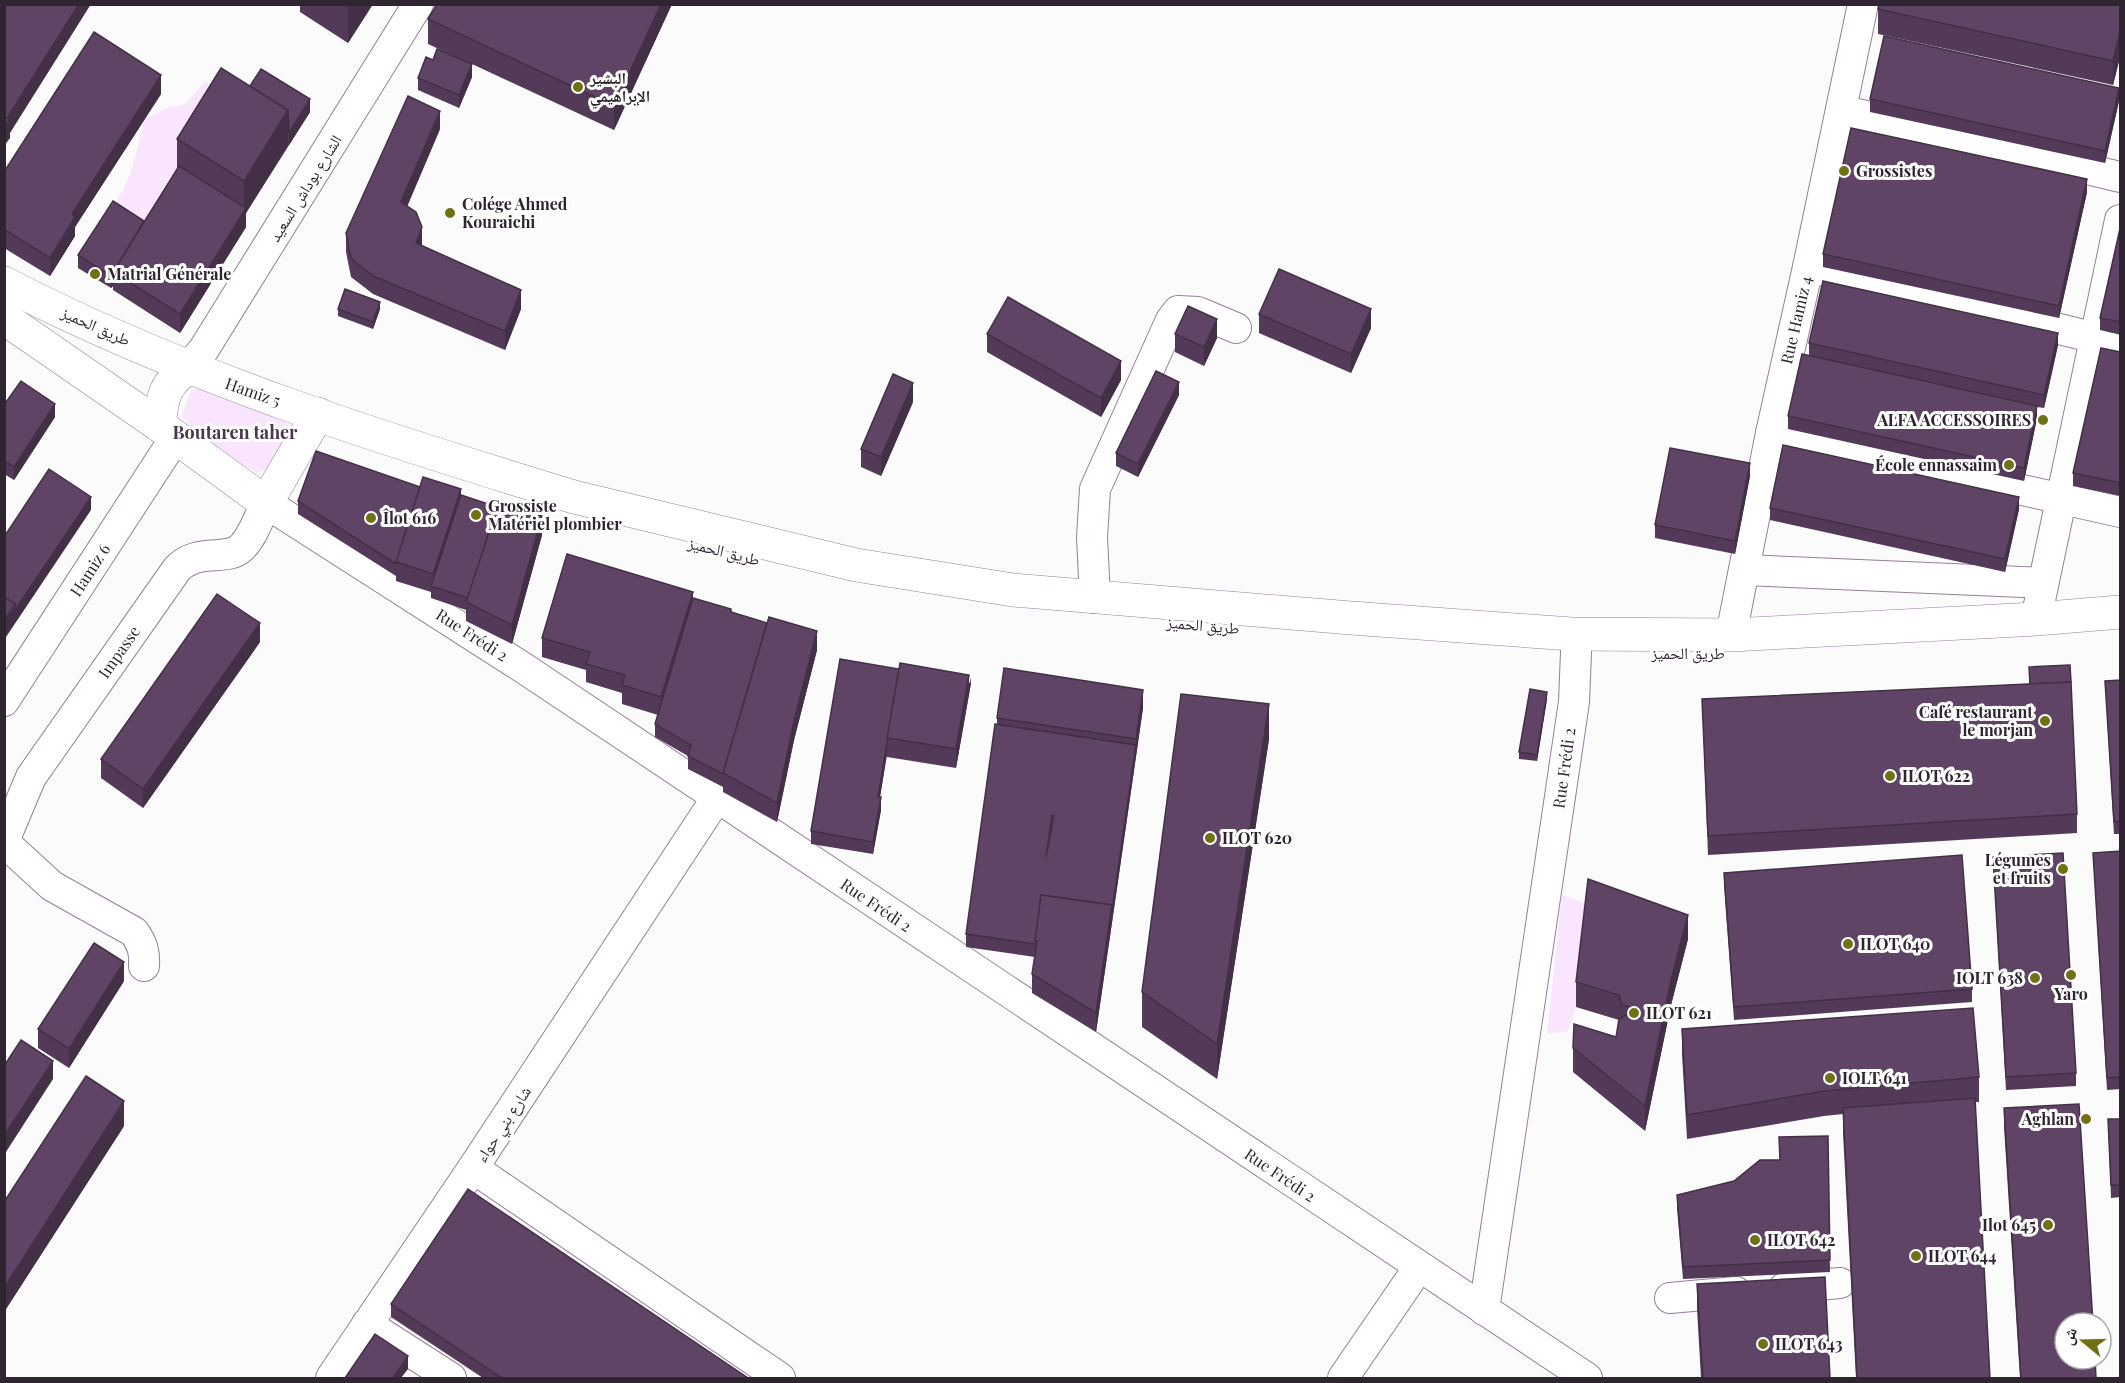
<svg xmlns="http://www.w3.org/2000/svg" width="2125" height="1383" viewBox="0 0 2125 1383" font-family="'Playfair Display','Noto Naskh Arabic',serif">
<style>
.green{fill:#f9e5fe}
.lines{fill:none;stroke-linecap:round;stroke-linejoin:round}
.minor-casing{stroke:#967f9b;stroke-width:32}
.major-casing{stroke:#967f9b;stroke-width:34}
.minor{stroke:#fff;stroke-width:30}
.major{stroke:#fff;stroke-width:33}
.wall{fill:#533a58}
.shaded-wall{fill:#433047}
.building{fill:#604466;stroke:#433047;stroke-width:1.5;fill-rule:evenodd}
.poi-dot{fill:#707014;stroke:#fff;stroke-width:2}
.labels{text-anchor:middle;stroke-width:6;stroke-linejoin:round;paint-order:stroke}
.poi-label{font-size:16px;font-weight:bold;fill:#2f2531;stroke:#fff;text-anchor:start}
.street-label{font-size:16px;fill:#2f2531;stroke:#fff}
.neighbourhood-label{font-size:18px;font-weight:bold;fill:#4b364f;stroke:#fff}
</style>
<rect width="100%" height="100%" fill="#fbfbfb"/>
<g class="green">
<path d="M206,80L221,103L177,174L162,189L157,220L152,226L126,223L117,201L130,175L145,119L167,108L185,104Z"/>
<path d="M203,386L283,416L293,435L274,465L258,473L199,440L182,416L190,392Z"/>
<path d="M1562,895L1588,904L1576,1007L1568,1031L1547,1034Z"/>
</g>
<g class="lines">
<g class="minor-casing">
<g id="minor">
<path d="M1841,110L2120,177"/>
<path d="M1808,267L2120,344"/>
<path d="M188,368L204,349L418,4"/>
<path d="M1771,433L2120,512"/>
<path d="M1744,570L2043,583"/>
<path d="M1095,598L1092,537L1095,489L1171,320L1178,311L1198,312L1236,328"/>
<path d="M2036,619L2120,220"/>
<path d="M1731,635L1771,433L1808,267L1863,4"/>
<path d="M4,701L175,438"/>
<path d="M4,841L31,777L177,569C198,547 226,562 241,548C253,537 259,517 266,503L525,669L1587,1378"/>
<path d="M4,842L52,886L134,932C142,943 145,952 144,966"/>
<path d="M473,1168L780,1378"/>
<path d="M1784,1288L1840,1283"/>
<path d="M1670,1298L1736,1292"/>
<path d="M1484,1310L1574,702L1576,652"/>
<path d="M367,1324L451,1378"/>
<path d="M331,1378L473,1168L716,799"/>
<path d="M1343,1378L1419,1267"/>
</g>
</g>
<g class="major-casing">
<g id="major">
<path d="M4,283C185,377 380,438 574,497L856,565L1013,590L1351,618L1571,634L1731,635L2036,619L2120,612"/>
<path d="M4,318L159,425L266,503L318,414"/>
<path d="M159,425C162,399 164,383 188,368"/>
</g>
</g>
<use href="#minor" class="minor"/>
<use href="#major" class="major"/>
</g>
<g class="wall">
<path d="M300,4H373L348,43L300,12Z"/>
<path d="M672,4L614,130L472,64V77L459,108L418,90V78L433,60L467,62L428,44V19Z"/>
<path d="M2121,4V53L2113,85L1878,34V9Z"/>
<path d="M250,86L310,112L246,213V227L180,333L113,290V286L111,288L78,268V255L144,221L177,169V139Z"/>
<path d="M161,94L75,227V236L50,276L4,248V172Z"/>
<path d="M1870,99L2119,101L2105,163L1870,112Z"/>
<path d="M440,129L407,206L422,246L521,309L505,350L373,294L351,277L346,252V233Z"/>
<path d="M2087,192L2059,318L1823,267V254Z"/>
<path d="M2121,224V335L2100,330V318Z"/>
<path d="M338,309H380L373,329L338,316Z"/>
<path d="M1259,314L1371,328L1351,373L1259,333Z"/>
<path d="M987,334L1121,380L1101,417L987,352Z"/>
<path d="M1175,334L1217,338L1204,366L1175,352Z"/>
<path d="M1809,343L2058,345L2044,408L2037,407V418L2024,481L1788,429V416L1809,355Z"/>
<path d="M2121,352V496L2073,486V473Z"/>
<path d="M1179,395L1138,477L1116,466V453Z"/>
<path d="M913,402L881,476L861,467V449Z"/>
<path d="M4,405L55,417L14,480L4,474Z"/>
<path d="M1750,476L1735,554L1655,538V525Z"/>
<path d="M420,487L461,495L542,535L512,644L466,621V610L431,598V592L396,581V576L298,514V501Z"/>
<path d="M1770,508L2019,509L2005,572L1770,520Z"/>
<path d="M693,598L731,612L817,650L794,740L777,822L723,792V787L688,769V756L655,737V724L658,715L622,704V693L586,682V670L542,657V638Z"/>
<path d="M260,642L143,808L101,778V759Z"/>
<path d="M2029,667L2077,814V833L1708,855L1702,699L2029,684Z"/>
<path d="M899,669L971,683L956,768L887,757V754L880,797L881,810L873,854L811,844V831Z"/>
<path d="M2121,680V834H2114L2105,681Z"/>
<path d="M1547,699L1537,761L1519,759V752Z"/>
<path d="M1143,708L1112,923L1096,1032L1032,993V974L1035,957L966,947V934L997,725V718Z"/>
<path d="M1269,739L1217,1079L1142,1027V992Z"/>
<path d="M2121,851V1089L2107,1090L2093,853Z"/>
<path d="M1993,857L2076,1073V1086L2006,1090Z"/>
<path d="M1724,873L1972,989V1002L1734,1020L1724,886Z"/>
<path d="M1688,939L1671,1005L1645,1131L1573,1072V1048L1616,1037L1619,1020L1576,1007V982Z"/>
<path d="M124,981L69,1068L38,1048V1029Z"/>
<path d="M1682,1029L1979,1077V1102H1975L1990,1378H1856L1843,1133V1114L1824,1116L1687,1139L1682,1054Z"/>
<path d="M2004,1108L2096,1378H2020L2004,1127Z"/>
<path d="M2108,1119H2121V1197L2111,1198Z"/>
<path d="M124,1126L6,1309H4V1202Z"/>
<path d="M1828,1136L1830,1272L1683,1279L1677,1208V1195L1734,1181Z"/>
<path d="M1697,1284L1830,1378H1701L1697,1309Z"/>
<path d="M391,1304L748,1378H483L391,1317Z"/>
</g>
<g class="shaded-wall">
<path d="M79,4H91L10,133V138L4,146V127L7,118Z"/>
<path d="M351,4H373L348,43V8Z"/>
<path d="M661,4H672L614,130V106Z"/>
<path d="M2121,28V53L2113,85V61Z"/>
<path d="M472,64V77L459,108V95Z"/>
<path d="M161,75V94L75,227V236L50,276V258L72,214Z"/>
<path d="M2119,88V101L2105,163V151Z"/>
<path d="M310,99V112L289,145V133Z"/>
<path d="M288,110V145L246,213V227L180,333V314L244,211V181Z"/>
<path d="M440,111V129L401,221V202Z"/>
<path d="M2087,179V192L2059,318V306Z"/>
<path d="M422,227V246L416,243Z"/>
<path d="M113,273V286L111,288V276Z"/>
<path d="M521,290V309L505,350V331Z"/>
<path d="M380,302V309L373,329V322Z"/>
<path d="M1371,309V328L1351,373V354Z"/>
<path d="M1217,319V338L1204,366V347Z"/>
<path d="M2058,333V345L2044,408V395Z"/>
<path d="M1121,361V380L1101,417V398Z"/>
<path d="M1179,382V395L1138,477V464Z"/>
<path d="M913,383V402L881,476V457Z"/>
<path d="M55,404V417L14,480V467Z"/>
<path d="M2037,406V418L2024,481V468Z"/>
<path d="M1750,463V476L1735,554V541Z"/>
<path d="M461,489V508L433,586V574Z"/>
<path d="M91,497V510L4,640V621Z"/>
<path d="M2019,497V509L2005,572V559Z"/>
<path d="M542,516V535L512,644V625Z"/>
<path d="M693,592V610L661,716V697Z"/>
<path d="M260,623V642L143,808V789Z"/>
<path d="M817,631V650L794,740L777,822V803L794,721Z"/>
<path d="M969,675V688L971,677V683L956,768V749Z"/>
<path d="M1143,690V708L1096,1032V1013L1136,745V739Z"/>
<path d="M1547,692V699L1537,761V755Z"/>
<path d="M1269,704V739L1217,1079V1044Z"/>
<path d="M887,741V754L878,809V797Z"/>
<path d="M881,797V810L873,854V842Z"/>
<path d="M1688,915V939L1671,1005L1645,1131V1106L1671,980Z"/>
<path d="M124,962V981L69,1068V1049Z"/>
<path d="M53,1061V1079L4,1155V1136Z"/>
<path d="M124,1101V1126L6,1309V1285Z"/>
<path d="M408,1356V1369L401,1378H393Z"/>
</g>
<g class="building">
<path d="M4,4H79L7,118L10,119L4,127Z"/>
<path d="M342,4H351L348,8Z"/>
<path d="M437,4H661L614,106L428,19Z"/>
<path d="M1879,4H2121V28L2113,61L1878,9Z"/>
<path d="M94,32L161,75L72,214L75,217L50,258L4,229V172Z"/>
<path d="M1884,36L2119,88L2105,151L1870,99Z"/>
<path d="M437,49L472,64L459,95L418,78L426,57L433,60Z"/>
<path d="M221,68L288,110L244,181L177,139Z"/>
<path d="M261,69L310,99L289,133L288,110L250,86Z"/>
<path d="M408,96L440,111L401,202L416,212L422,227L416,243L521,290L505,331L373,276L351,258L346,233Z"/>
<path d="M1851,128L2087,179L2059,306L1823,254Z"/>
<path d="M179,166L246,208L180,314L113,272Z"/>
<path d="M113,201L144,221L111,276L78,255Z"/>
<path d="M2121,224V322L2100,318Z"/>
<path d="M1279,269L1371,309L1351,354L1259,314Z"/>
<path d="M1823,281L2058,333L2044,395L1809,343Z"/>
<path d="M345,289L380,302L373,322L338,309Z"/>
<path d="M1008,297L1121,361L1101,398L987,334Z"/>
<path d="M1188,306L1217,319L1204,347L1175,334Z"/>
<path d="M2101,348L2121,352V483L2073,473Z"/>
<path d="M1802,354L2037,406L2024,468L1788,416Z"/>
<path d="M1156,371L1179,382L1138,464L1116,453Z"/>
<path d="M893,374L913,383L881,457L861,449Z"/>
<path d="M21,381L55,404L14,467L4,461V405Z"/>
<path d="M1783,445L2019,497L2005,559L1770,508Z"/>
<path d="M1670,448L1750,463L1735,541L1655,525Z"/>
<path d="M316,451L420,487L396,564L298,501Z"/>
<path d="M49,469L91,497L15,610V604L4,597V537Z"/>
<path d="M423,477L461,489L433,574L396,562Z"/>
<path d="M461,495L497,507L468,598L431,586Z"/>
<path d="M499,502L542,516L512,625L466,602Z"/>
<path d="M567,554L693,592L661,697L622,685L625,675L586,664L590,652L542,638Z"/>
<path d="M217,594L260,623L143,789L101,759Z"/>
<path d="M4,597L15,604L4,621Z"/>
<path d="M693,598L731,609V612L767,623L723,774L688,756L691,745L655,724Z"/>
<path d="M769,617L817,631L794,721L777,803L723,773Z"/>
<path d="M840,659L899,669L878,797H881L873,842L811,831Z"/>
<path d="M900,663L969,675L956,749L887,738Z"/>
<path d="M2070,665L2071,682L2030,684L2029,667Z"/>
<path d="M1004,668L1143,690L1136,739L997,718Z"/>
<path d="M2121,680V821L2114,822L2105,681Z"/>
<path d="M2071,682L2077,814L1708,836L1702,699Z"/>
<path d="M1530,689L1547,692L1537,755L1519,752Z"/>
<path d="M1181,694L1269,704L1217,1044L1142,992Z"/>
<path d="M995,724L1136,745L1112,911V905L1041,895L1035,944L966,934ZM1052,815L1054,816L1046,857Z"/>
<path d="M2121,851V1077L2107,1078L2093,853Z"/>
<path d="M2063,853L2076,1073L2006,1077L1993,857Z"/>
<path d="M1962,855L1972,989L1734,1007L1724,873Z"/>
<path d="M1588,879L1688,915L1671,980L1645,1106L1573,1048L1574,1024L1616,1037L1619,1019L1638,1008L1622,1005L1619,995L1576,982Z"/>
<path d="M1041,895L1112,905L1096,1013L1032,974L1037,941H1035Z"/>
<path d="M94,943L124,962L69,1049L38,1029Z"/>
<path d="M1973,1008L1979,1077L1824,1091L1687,1115L1682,1029Z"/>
<path d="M21,1040L53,1061L4,1136V1066Z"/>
<path d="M86,1076L124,1101L6,1285L4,1284V1202Z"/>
<path d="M1975,1098L1990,1378H1857L1843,1108Z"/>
<path d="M2079,1104L2093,1323H2065V1359H2095L2096,1378H2021L2004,1108Z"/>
<path d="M2108,1119H2121V1185H2111Z"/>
<path d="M1828,1136L1830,1260L1683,1267L1677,1195L1734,1181L1760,1160H1780L1779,1137Z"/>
<path d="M468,1189L748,1378H502L391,1304Z"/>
<path d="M1825,1277L1830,1378H1703L1697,1284Z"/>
<path d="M375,1334L408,1356L393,1378H345Z"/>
</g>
<g class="poi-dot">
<circle cx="578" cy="87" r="6"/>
<circle cx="1844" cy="171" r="6"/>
<circle cx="450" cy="213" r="6"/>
<circle cx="95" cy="274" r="6"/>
<circle cx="2043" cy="420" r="6"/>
<circle cx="2009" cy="465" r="6"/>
<circle cx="476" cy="515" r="6"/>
<circle cx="371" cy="518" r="6"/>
<circle cx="2045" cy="721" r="6"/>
<circle cx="1890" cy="776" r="6"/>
<circle cx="1210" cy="838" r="6"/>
<circle cx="2063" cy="869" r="6"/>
<circle cx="1848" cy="944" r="6"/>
<circle cx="2071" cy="975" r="6"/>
<circle cx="2035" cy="978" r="6"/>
<circle cx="1634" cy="1013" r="6"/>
<circle cx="1830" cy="1078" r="6"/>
<circle cx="2086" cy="1119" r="6"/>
<circle cx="2048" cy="1225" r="6"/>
<circle cx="1755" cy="1240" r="6"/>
<circle cx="1916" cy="1256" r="6"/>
<circle cx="1763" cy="1344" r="6"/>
</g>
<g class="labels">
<g class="poi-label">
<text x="590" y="84">البشير<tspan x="590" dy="18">الإبراهيمي</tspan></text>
<text x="1856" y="177">Grossistes</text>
<text x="462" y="210">Colége Ahmed<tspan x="462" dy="18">Kouraichi</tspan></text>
<text x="107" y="280">Matrial Générale</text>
<text x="2031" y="426" text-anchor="end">ALFA ACCESSOIRES</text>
<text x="1997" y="471" text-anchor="end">École ennassaim</text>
<text x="488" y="512">Grossiste<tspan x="488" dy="18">Matériel plombier</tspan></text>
<text x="383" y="524">Îlot 616</text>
<text x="2033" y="718" text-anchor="end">Café restaurant<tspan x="2033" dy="18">le morjan</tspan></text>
<text x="1902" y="782">ILOT 622</text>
<text x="1222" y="844">ILOT 620</text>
<text x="2051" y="866" text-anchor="end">Légumes<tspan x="2051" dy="18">et fruits</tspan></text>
<text x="1860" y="950">ILOT 640</text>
<text x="2023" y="984" text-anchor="end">IOLT 638</text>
<text x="2071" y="1000" text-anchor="middle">Yaro</text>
<text x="1646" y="1019">ILOT 621</text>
<text x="1842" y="1084">IOLT 641</text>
<text x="2074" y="1125" text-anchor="end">Aghlan</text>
<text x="2036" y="1231" text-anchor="end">Ilot 645</text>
<text x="1767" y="1246">ILOT 642</text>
<text x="1928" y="1262">ILOT 644</text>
<text x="1775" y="1350">ILOT 643</text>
</g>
<g class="street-label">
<text transform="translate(305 188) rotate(-58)" y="6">الشارع بوداش السعيد</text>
<text transform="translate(1796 320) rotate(-77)" y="6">Rue Hamiz 4</text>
<text transform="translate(96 326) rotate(24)" y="6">طريق الحميز</text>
<text transform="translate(253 392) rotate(19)" y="6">Hamiz 5</text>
<text transform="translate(724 551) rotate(14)" y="6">طريق الحميز</text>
<text transform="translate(90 570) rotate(-57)" y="6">Hamiz 6</text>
<text transform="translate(1203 625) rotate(5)" y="6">طريق الحميز</text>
<text transform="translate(472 635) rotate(33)" y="6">Rue Frédi 2</text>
<text transform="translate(119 652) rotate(-55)" y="6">Impasse</text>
<text x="1688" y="659">طريق الحميز</text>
<text transform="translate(1564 768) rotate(-82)" y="6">Rue Frédi 2</text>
<text transform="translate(876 905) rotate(34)" y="6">Rue Frédi 2</text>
<text transform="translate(503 1124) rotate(-57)" y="6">شارع بني حواء</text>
<text transform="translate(1280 1175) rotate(34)" y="6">Rue Frédi 2</text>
</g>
<g class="neighbourhood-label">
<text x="235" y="439">Boutaren taher</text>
</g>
</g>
<rect width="2125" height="1383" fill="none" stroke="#2f2531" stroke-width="12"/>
<g transform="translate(2083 1341) rotate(289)"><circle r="28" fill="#ffffff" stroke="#aca8ad" stroke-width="1.5"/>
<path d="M0-4.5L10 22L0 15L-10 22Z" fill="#707014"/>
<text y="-9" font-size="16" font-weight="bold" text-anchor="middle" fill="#2f2531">ش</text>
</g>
</svg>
